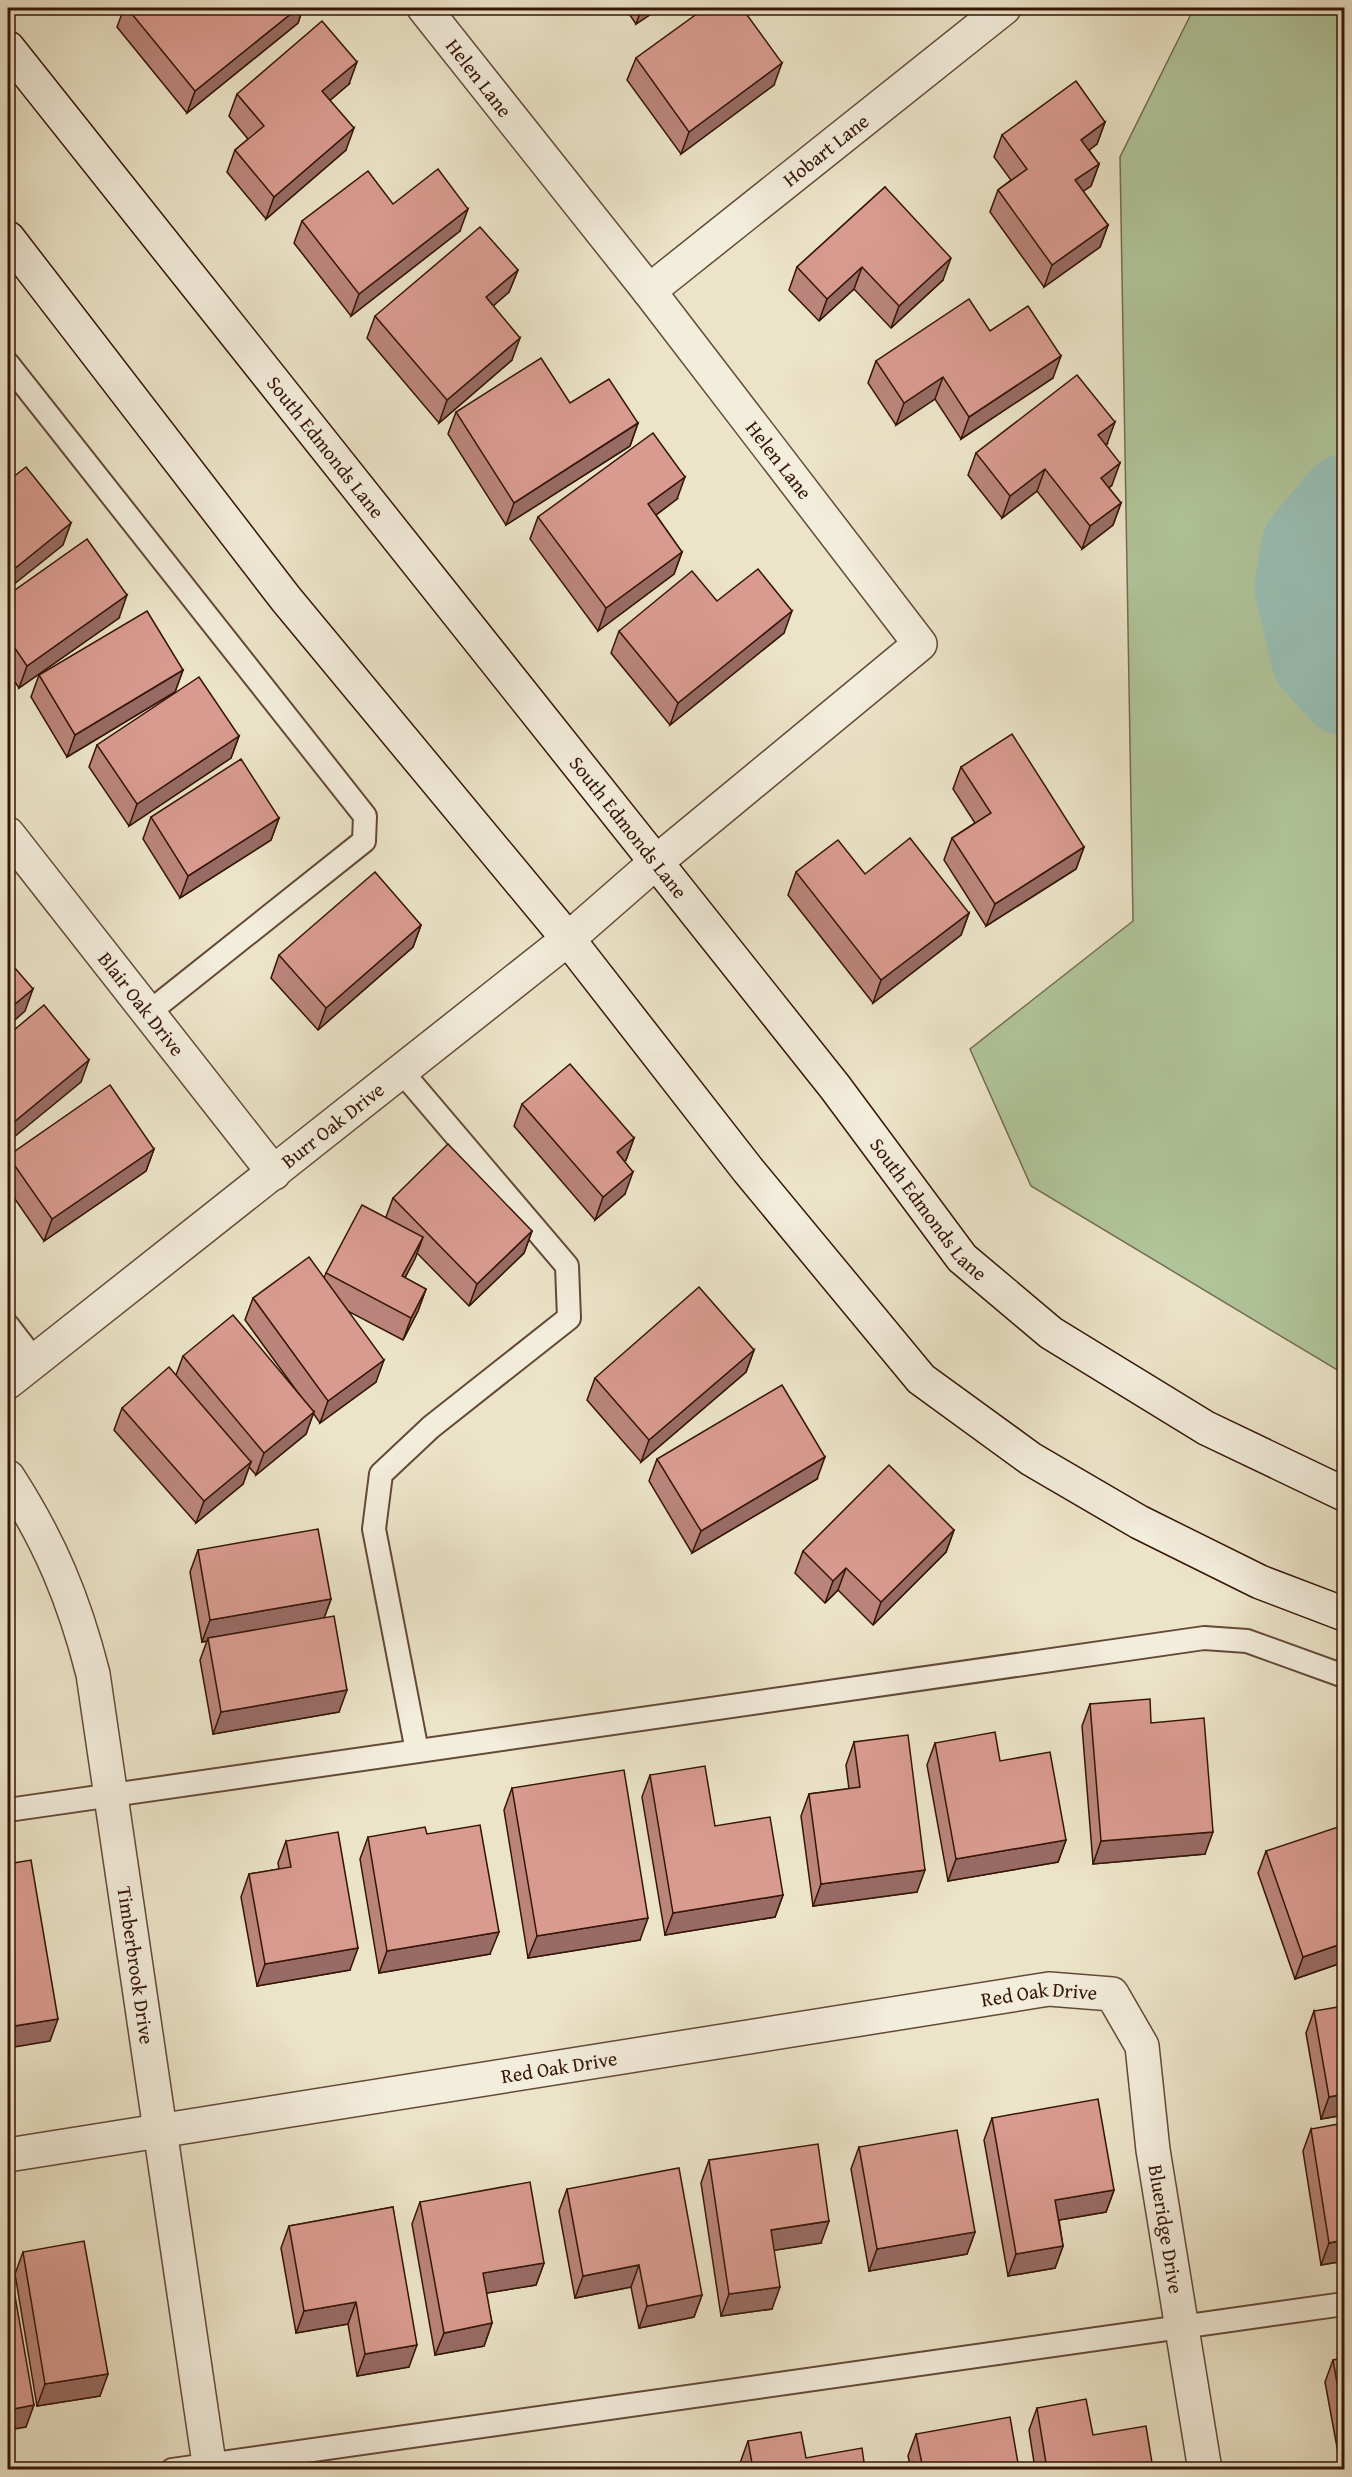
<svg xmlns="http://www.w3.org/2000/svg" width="1352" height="2477" viewBox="0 0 1352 2477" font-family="'Gentium Book Plus',serif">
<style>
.green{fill:#b1c59b;stroke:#736d50;stroke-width:1.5}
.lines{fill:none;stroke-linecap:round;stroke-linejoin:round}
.river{stroke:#99bfb5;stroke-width:87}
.service-casing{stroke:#634937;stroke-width:26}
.minor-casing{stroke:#634937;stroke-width:36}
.secondary-casing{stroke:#351506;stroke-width:36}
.service{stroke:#f3eddc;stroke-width:22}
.minor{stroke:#f3eddc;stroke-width:33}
.secondary{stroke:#f3eddc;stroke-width:33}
.wall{fill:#bb857c;stroke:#351506;stroke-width:1.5}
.shaded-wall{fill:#986c65;stroke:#351506;stroke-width:1.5}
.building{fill:#d99b90;stroke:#351506;stroke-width:1.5}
.labels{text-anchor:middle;stroke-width:6;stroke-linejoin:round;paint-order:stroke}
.street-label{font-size:20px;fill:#351506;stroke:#f3eddc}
</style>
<rect width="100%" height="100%" fill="#ece4c9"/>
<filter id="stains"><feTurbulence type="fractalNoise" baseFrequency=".00333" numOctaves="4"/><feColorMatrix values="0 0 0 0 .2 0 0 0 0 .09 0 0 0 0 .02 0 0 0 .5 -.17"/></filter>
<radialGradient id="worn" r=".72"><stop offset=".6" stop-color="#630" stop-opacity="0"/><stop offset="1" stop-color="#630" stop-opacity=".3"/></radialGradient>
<path class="green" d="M1194,8H1344V1374L1031,1186L970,1049L1133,921L1120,157Z"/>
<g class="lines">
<path class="river" d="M1344,498L1305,545L1298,588L1315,660L1344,692"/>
<g class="service-casing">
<g id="service">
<path d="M8,364L365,816L364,841L148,1013"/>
<path d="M402,1072L567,1266L569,1318L431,1427L381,1474L374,1529L417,1751"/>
<path d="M8,1326L35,1361"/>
<path d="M8,1810L1204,1638L1247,1641L1344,1676"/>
<path d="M172,2470L1344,2304"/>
</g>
</g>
<g class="minor-casing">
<g id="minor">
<path id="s1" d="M649,291L1004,8"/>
<path id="s2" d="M8,834L274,1173"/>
<path id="s3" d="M8,1382L568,939L655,863L920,644L649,291L424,8"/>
<path id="s4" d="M8,1477C50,1542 74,1599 93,1674L210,2470"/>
<path id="s5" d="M8,2155L1049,1989L1112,1994L1142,2046L1153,2150L1205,2470"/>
</g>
</g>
<g class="secondary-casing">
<g id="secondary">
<path id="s6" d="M8,48L835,1087L962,1258L1051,1333L1206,1428L1344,1494"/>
<path d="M8,238L286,599L568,939L748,1170L921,1379L1031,1459L1139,1522L1260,1582L1344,1614"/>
</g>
</g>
<use href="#service" class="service"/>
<use href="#minor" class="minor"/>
<use href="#secondary" class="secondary"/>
</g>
<g class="wall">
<path d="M124,8H303L298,23L187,113L117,27Z"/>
<path d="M625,8H660L636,24Z"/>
<path d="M636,58L774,85L681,154L627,80Z"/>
<path d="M349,84L330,100L346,150L266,219L227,172L235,150L248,139L229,116L237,94Z"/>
<path d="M1105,122L1097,144L1089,150L1099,164L1091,186L1083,191L1108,225L1100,247L1044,287L990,212L998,190L1011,180L994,157L1002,135Z"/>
<path d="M885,187L943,280L891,328L854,289L819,321L789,290L797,267Z"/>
<path d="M393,204L460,231L351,316L294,243L302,221Z"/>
<path d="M518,270L509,292L493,306L512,360L439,423L367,338L375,316Z"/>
<path d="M990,331L1053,378L961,439L935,399L896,425L868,383L876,361Z"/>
<path d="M570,403L638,423L630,446L506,525L448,434L456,412Z"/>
<path d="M1107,444L1106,445L1112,485L1109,488L1121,503L1113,525L1082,549L1037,491L1002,518L968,475L976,453Z"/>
<path d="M677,499L656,515L682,552L674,574L598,631L530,539L538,517Z"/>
<path d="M8,595L119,618L19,688L8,672Z"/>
<path d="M717,601L784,633L670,725L611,653L619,631Z"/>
<path d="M183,670L175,692L67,757L31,697L39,675Z"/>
<path d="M239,736L231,758L129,826L89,767L97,745Z"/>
<path d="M961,767L1084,847L1076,869L986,926L944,860L952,838L975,823L953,789Z"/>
<path d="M151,817L279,818L271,840L180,898L143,839Z"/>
<path d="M796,872L865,874L969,913L961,935L873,1003L788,895Z"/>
<path d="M421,925L413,947L318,1030L271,978L279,955Z"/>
<path d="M522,1104L634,1138L626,1160L624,1161L625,1194L595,1220L514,1126Z"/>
<path d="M154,1149L146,1171L44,1241L8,1189V1156Z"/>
<path d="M393,1198L532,1231L524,1253L469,1306L417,1253L405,1278L426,1289L418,1311L403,1340L348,1311L376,1382L320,1423L313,1413L306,1434L256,1475L249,1467L243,1484L196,1523L114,1430L122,1408L176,1375L183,1356L304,1401L245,1320L253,1298L324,1278L326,1273L386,1217Z"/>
<path d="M754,1350L746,1372L641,1462L587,1400L595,1378Z"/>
<path d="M657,1459L817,1479L692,1553L649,1481Z"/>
<path d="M954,1530L946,1552L873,1625L838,1590L825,1603L795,1573L803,1551Z"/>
<path d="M198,1550L331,1599L324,1618L339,1712L213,1734L200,1660L207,1641L202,1642L190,1572Z"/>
<path d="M1090,1704L1151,1723L1205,1854L1093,1864L1082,1726Z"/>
<path d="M854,1742L917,1892L813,1906L801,1816L809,1794L849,1789L846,1765Z"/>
<path d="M935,1743L1000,1761L1066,1840L1058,1862L948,1881L927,1765Z"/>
<path d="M650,1775L715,1826L783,1895L775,1917L665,1935L642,1797Z"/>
<path d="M512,1788L640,1940L528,1958L504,1810Z"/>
<path d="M368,1837L490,1954L379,1973L360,1859Z"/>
<path d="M286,1841L350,1970L257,1986L241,1897L249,1874L279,1869L278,1863Z"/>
<path d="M1266,1851L1344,1962L1295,1979L1258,1873Z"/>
<path d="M1314,2011L1344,2115L1321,2119L1306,2033Z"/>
<path d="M992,2118L1114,2190L1106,2212L1059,2220L1063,2246L1055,2268L1008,2276L984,2140Z"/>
<path d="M1311,2129L1344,2261L1321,2265L1303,2151Z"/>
<path d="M859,2147L975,2232L967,2254L869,2271L851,2169Z"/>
<path d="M709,2160L821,2243L774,2250L772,2309L721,2316L701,2183Z"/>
<path d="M567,2189L702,2295L694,2317L639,2328L631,2287L575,2298L559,2211Z"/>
<path d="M420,2202L544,2263L536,2285L486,2293L492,2323L484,2346L435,2355L412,2224Z"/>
<path d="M393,2207L409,2367L357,2376L348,2324L296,2333L281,2248L289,2226Z"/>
<path d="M23,2252L100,2396L37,2406L15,2274Z"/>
<path d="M1344,2358V2469H1341L1325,2382L1333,2360Z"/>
<path d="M1037,2408L1093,2435L1153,2469H1035L1029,2430Z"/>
<path d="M916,2434L1019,2469H911L908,2456Z"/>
<path d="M748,2441L806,2458L865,2469H741L740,2463Z"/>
</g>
<g class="shaded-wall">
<path d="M298,8H303L298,23L187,113L195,91Z"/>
<path d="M642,8H660L636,24Z"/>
<path d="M357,62L349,84L314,114L322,91Z"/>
<path d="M782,63L774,85L681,154L689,132Z"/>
<path d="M1105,122L1097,144L1073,162L1081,140Z"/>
<path d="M354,128L346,150L266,219L274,197Z"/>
<path d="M1099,164L1091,186L1067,202L1075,180Z"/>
<path d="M468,209L460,231L351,316L359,294Z"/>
<path d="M1108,225L1100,247L1044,287L1052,265Z"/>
<path d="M951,258L943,280L891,328L899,306Z"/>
<path d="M862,267L854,289L819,321L827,299Z"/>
<path d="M518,270L509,292L478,319L486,297Z"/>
<path d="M520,338L512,360L439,423L447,400Z"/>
<path d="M1061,356L1053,378L961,439L969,417Z"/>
<path d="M943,377L935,399L896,425L904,403Z"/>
<path d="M1115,422L1107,444L1090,457L1098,435Z"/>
<path d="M638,423L630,446L506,525L514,503Z"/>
<path d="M1120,463L1112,485L1093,500L1101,478Z"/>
<path d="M1045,469L1037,491L1002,518L1010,496Z"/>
<path d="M685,477L677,499L640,527L648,504Z"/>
<path d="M1121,503L1113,525L1082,549L1090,526Z"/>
<path d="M71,523L63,545L8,589V574Z"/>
<path d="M682,552L674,574L598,631L606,608Z"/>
<path d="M127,595L119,618L19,688L27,666Z"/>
<path d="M792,611L784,633L670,725L678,703Z"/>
<path d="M183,670L175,692L67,757L75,735Z"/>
<path d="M239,736L231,758L129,826L137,804Z"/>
<path d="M279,818L271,840L180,898L188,876Z"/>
<path d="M1084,847L1076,869L986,926L995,904Z"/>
<path d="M969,913L961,935L873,1003L881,980Z"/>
<path d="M421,925L413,947L318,1030L326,1008Z"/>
<path d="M33,989L25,1011L8,1026V1010Z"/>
<path d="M89,1060L81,1082L8,1142V1127Z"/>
<path d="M634,1138L626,1160L608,1175L617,1152Z"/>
<path d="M154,1149L146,1171L44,1241L52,1219Z"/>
<path d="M633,1172L625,1194L595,1220L603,1197Z"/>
<path d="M532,1231L524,1253L469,1306L477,1284Z"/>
<path d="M423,1237L415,1259L394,1298L402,1276Z"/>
<path d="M426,1289L418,1311L403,1340L411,1318Z"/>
<path d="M754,1350L746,1372L641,1462L649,1440Z"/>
<path d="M384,1360L376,1382L320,1423L328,1401Z"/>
<path d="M314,1412L306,1434L256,1475L264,1453Z"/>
<path d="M825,1457L817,1479L692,1553L701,1531Z"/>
<path d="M251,1462L243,1484L196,1523L204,1501Z"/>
<path d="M954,1530L946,1552L873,1625L881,1602Z"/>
<path d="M846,1568L838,1590L825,1603L833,1581Z"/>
<path d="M331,1599L323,1621L208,1638L207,1641L202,1642L210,1620Z"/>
<path d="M347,1690L339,1712L213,1734L221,1712Z"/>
<path d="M1213,1832L1205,1854L1093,1864L1101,1841Z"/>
<path d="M1066,1840L1058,1862L948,1881L956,1859Z"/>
<path d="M925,1870L917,1892L813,1906L821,1884Z"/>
<path d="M783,1895L775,1917L665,1935L673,1913Z"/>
<path d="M648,1918L640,1940L528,1958L537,1936Z"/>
<path d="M499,1932L490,1954L379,1973L387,1951Z"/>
<path d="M1344,1943V1962L1295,1979L1303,1957Z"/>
<path d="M358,1948L350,1970L257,1986L265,1964Z"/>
<path d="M58,2019L50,2041L8,2048V2027Z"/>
<path d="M1344,2094V2115L1321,2119L1329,2097Z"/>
<path d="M1114,2190L1106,2212L1047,2222L1055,2200Z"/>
<path d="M829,2221L821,2243L763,2252L771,2230Z"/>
<path d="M975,2232L967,2254L869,2271L877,2249Z"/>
<path d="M1344,2240V2261L1321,2265L1329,2243Z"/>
<path d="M1063,2246L1055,2268L1008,2276L1016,2254Z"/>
<path d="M544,2263L536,2285L475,2295L483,2273Z"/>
<path d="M639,2265L631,2287L575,2298L583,2276Z"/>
<path d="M780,2287L772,2309L721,2316L729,2294Z"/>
<path d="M702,2295L694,2317L639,2328L647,2306Z"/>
<path d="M356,2302L348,2324L296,2333L304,2311Z"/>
<path d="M492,2323L484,2346L435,2355L444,2333Z"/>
<path d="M417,2345L409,2367L357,2376L365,2354Z"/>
<path d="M108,2374L100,2396L37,2406L45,2384Z"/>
<path d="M34,2405L26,2427L8,2430V2410Z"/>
</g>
<g class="building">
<path d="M127,8H298L195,91Z"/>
<path d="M705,8H742L782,63L689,132L636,58Z"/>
<path d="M322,21L357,62L322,91L354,128L274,197L235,150L264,126L237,94Z"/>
<path d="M1076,81L1105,122L1081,140L1099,164L1075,180L1108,225L1052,265L998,190L1027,169L1002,135Z"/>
<path d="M438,169L468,209L359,294L302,221L368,171L393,204Z"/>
<path d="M885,187L951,258L899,306L862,267L827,299L797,267Z"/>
<path d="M480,227L518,270L486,297L520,338L447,400L375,316Z"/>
<path d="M969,299L990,331L1028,306L1061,356L969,417L943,377L904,403L876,361Z"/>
<path d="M541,358L570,403L609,379L638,423L514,503L456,412Z"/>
<path d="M1077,375L1115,422L1098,435L1120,463L1101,478L1121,503L1090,526L1045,469L1010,496L976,453Z"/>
<path d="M653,433L685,477L648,504L682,552L606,608L538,517Z"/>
<path d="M26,467L71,523L8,574V481Z"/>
<path d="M87,539L127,595L27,666L8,638V595Z"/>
<path d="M758,569L792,611L678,703L619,631L692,571L717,601Z"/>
<path d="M147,611L183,670L75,735L39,675Z"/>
<path d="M199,677L239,736L137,804L97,745Z"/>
<path d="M1012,734L1084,847L995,904L952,838L991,813L961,767Z"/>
<path d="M241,759L279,818L188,876L151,817Z"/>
<path d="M910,838L969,913L881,980L796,872L838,840L865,874Z"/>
<path d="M375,872L421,925L326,1008L279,955Z"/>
<path d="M8,960L33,989L8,1010Z"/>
<path d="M44,1005L89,1060L8,1127V1035Z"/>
<path d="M570,1064L634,1138L617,1152L633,1172L603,1197L522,1104Z"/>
<path d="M110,1085L154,1149L52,1219L8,1156Z"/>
<path d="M448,1144L532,1231L477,1284L393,1198Z"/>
<path d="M362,1205L423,1237L402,1276L426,1289L411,1318L326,1273Z"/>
<path d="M309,1257L384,1360L328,1401L253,1298Z"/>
<path d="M699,1287L754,1350L649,1440L595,1378Z"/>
<path d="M233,1315L314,1412L264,1453L183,1356Z"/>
<path d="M169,1367L251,1462L204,1501L122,1408Z"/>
<path d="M782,1385L825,1457L701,1531L657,1459Z"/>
<path d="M889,1465L954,1530L881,1602L846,1568L833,1581L803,1551Z"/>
<path d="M318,1529L331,1599L210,1620L198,1550Z"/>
<path d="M334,1616L347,1690L221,1712L208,1638Z"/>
<path d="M1150,1699L1151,1723L1204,1718L1213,1832L1101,1841L1090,1704Z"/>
<path d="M995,1732L1000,1761L1050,1752L1066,1840L956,1859L935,1743Z"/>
<path d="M908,1735L925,1870L821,1884L809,1794L860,1787L854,1742Z"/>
<path d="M705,1766L715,1826L770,1817L783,1895L673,1913L650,1775Z"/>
<path d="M624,1770L648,1918L537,1936L512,1788Z"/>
<path d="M480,1825L499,1932L387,1951L368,1837L425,1827L427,1834Z"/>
<path d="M1344,1825V1943L1303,1957L1266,1851Z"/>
<path d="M338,1832L358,1948L265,1964L249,1874L291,1867L286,1841Z"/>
<path d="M31,1860L58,2019L8,2027V1864Z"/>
<path d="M1344,2006V2094L1329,2097L1314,2011Z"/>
<path d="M1098,2099L1114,2190L1055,2200L1063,2246L1016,2254L992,2118Z"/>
<path d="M1344,2123V2240L1329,2243L1311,2129Z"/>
<path d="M957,2130L975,2232L877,2249L859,2147Z"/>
<path d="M818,2144L829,2221L771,2230L780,2287L729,2294L709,2160Z"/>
<path d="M679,2168L702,2295L647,2306L639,2265L583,2276L567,2189Z"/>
<path d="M530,2182L544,2263L483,2273L492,2323L444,2333L420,2202Z"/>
<path d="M393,2207L417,2345L365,2354L356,2302L304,2311L289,2226Z"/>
<path d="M84,2241L108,2374L45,2384L23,2252Z"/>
<path d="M8,2256L34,2405L8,2410Z"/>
<path d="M1344,2358V2423L1333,2360Z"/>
<path d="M1086,2399L1093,2435L1146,2426L1153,2469H1047L1037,2408Z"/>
<path d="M1010,2417L1019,2469H923L916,2434Z"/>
<path d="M801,2432L806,2458L862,2448L865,2469H753L748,2441Z"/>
<path d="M728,2467L729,2469H713Z"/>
</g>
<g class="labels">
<g class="street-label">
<text transform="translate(479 78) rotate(52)" y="7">Helen Lane</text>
<text dy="7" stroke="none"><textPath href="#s1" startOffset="226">Hobart Lane</textPath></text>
<text dy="7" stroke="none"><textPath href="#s6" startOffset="510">South Edmonds Lane</textPath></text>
<text transform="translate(779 460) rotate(52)" y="7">Helen Lane</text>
<text dy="7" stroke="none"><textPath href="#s6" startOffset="996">South Edmonds Lane</textPath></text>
<text dy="7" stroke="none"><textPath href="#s2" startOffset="216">Blair Oak Drive</textPath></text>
<text dy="7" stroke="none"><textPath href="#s3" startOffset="414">Burr Oak Drive</textPath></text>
<text dy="7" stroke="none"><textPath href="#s6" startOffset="1482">South Edmonds Lane</textPath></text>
<text dy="7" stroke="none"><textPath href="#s4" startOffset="510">Timberbrook Drive</textPath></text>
<text dy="7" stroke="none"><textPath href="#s5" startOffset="1044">Red Oak Drive</textPath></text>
<text dy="7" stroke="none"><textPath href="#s5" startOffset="558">Red Oak Drive</textPath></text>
<text dy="7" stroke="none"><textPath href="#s5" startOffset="1362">Blueridge Drive</textPath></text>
</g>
</g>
<rect width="1352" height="2477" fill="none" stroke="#ece4c9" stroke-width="30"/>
<rect x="9" y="9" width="1334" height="2459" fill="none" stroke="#351506" stroke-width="3"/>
<rect x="15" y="15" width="1322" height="2447" fill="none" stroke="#351506" stroke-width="1.5"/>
<rect width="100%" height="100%" filter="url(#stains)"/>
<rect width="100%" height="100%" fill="url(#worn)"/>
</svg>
